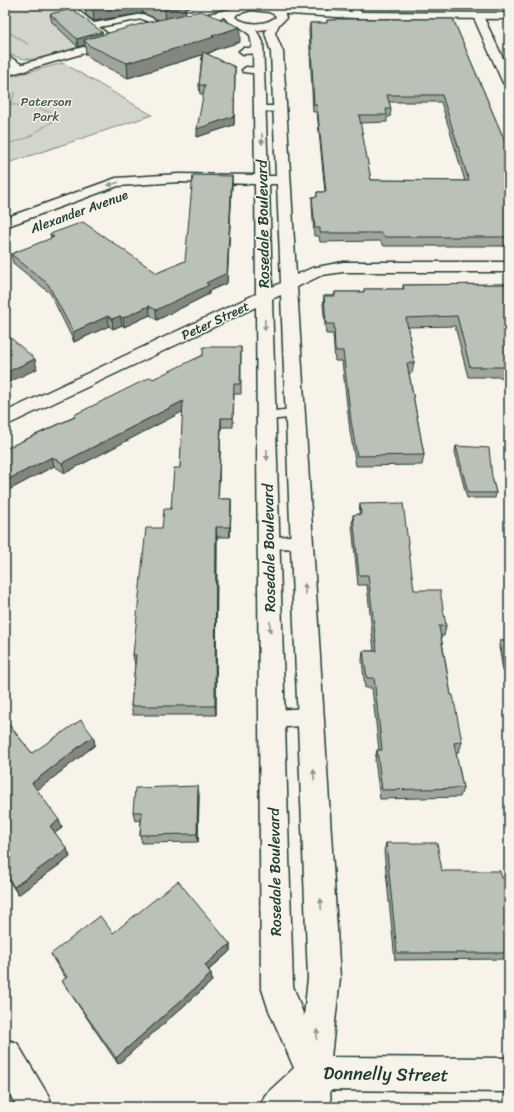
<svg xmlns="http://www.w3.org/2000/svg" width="514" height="1112" viewBox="0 0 514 1112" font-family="Sriracha,sans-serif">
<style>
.green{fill:#d3d5ca;stroke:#79897f}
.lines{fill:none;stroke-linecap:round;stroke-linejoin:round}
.service-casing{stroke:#1f3d34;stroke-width:3}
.minor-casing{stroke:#1f3d34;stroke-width:3}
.tertiary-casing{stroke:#1f3d34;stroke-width:3}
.secondary-casing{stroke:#1f3d34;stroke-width:3}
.path{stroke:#1f3d34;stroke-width:1.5;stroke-dasharray:0.5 1.5;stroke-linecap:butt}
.service{fill:#f7f3e8;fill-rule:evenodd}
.minor{fill:#f7f3e8;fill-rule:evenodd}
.tertiary{fill:#f7f3e8;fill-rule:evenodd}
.secondary{fill:#f7f3e8;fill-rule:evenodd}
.wall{fill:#a1a69d;stroke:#1f3d34;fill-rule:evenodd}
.shaded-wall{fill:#83877f;stroke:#1f3d34}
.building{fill:#bbc1b6;stroke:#1f3d34;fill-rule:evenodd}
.oneway{fill:#8b988e}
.labels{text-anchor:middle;stroke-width:3;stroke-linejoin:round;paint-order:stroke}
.far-park-label{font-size:13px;fill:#435b52;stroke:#f7f3e8}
.far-street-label{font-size:13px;fill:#1f3d34;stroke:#f7f3e8}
.street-label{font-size:15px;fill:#1f3d34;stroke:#f7f3e8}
.near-street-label{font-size:18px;fill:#1f3d34;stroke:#f7f3e8}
</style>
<rect width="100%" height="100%" fill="#f7f3e8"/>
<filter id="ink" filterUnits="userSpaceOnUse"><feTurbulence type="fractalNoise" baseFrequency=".025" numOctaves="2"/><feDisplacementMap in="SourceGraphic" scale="8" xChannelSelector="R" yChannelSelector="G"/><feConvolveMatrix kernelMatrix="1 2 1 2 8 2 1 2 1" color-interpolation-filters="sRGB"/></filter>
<g filter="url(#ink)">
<g class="green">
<path d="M5,5H59L97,42L37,59C24,60 16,58 5,51Z"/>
<path d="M391,5H509V8H392Z"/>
<path d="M63,63L152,115L5,164V78Z"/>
</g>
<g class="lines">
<g class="service-casing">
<g id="service">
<path d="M70,5H78L79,11L94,23L143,14L171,27L164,29L142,19L99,27L115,40L116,42L112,45L72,14Z"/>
<path d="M348,5H356L363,15L362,17H356Z"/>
<path d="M259,48L263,51L262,53L243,54L239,51L243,48Z"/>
<path d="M246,67L260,68L264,71L260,74L243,72L242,70Z"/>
<path d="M261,106H280L285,109L280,112L258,111L256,109Z"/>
<path d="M296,409L301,411L303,414L301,417L267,420L262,418L260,415L262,412Z"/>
<path d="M302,535L308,537L310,541L308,545C295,549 276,550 263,546L261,542L263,538Z"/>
<path d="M311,708L318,710L321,716L318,722C304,727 279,729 265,724L262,718L265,712L272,710Z"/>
</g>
</g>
<g class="minor-casing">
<g id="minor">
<path d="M478,13L483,16L509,71V87L503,83L473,16Z"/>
<path d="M275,19L280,22L275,33L283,52L296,275L312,268L343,262H509V272H343L322,275L297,287L340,978L331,1057L509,1058V1092L330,1090L331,1107H260L265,1095L294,1068L268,1008L261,986L256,307L5,426V412L256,294L255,184L179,182L118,186L5,227V218L116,178L179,174L255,175L253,51L250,35L237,24L242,21L256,30L263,42L268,176H276L271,52L265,33L271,20ZM269,184H277L281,283L272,287ZM281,295L308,978L304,1016L293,986L272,299Z"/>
<path d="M5,54L26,67L28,69L26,71H18L5,62Z"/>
<path d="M5,1039L17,1043L48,1095L53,1107H17L5,1086Z"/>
</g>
</g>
<g class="tertiary-casing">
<path id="tertiary" d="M277,8L354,12L509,13V19L354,18L273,13L272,11L273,9Z"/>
</g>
<g class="secondary-casing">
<g id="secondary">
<path d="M247,5L271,6L284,11L286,18C274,35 237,33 224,17L187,25L182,22L183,20ZM251,10L269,12L275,15L276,17C265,26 245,25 235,17L237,14Z"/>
<path d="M115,38L119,39L120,41L119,43L5,76V69Z"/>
</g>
</g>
<g class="path">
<path d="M5,30L28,44"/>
<path d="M5,104L36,107L54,114L53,121L27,138L5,145"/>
<path d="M11,104L15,91"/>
</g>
<use href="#service" class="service"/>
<use href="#minor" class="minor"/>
<use href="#tertiary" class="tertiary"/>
<use href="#secondary" class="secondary"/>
</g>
<g class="wall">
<path d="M85,5H205L185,8L186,14L240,42L214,50V51L207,54L235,67L234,125L197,137L204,94H200L199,85L202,55L128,78L92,60L86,54L85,45L78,47L52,22L50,14L102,32V35L159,20L143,13L94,21L86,15Z"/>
<path d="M335,19H453L509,151V246H384L380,241L320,242L319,236H314L312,205V197H317V192H325L317,112H313L309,30L310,23H327V20H335ZM389,102H441L465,181L371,180L360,123L387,122V117H390L391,109Z"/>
<path d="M232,176V185L227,283L209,291V294L157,320L150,315L124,327L122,325L113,329L109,326L74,342L50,293L13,263L11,254L51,239L50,234L157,273L185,261Z"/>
<path d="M509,284V398L502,377H468L455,326L408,327L414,363L412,373H409L424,455L422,465L356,466L350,431L342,361H335L333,334H326L323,305L324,296H334L335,292H364V289H403V285Z"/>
<path d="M241,347V394H234L233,427H221L218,499H231V509L230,537H217L216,715H133L131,706L135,665L133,655L162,528L171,509L180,468L183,411L65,473L54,466L5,492V449L74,417V415L153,379Z"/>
<path d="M456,446L492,477L496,493L495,498H467L455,452Z"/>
<path d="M360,504L414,590L446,626L444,636H441L451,695L462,742L459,752H456L463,788L460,797L380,799L375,760L377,750H379L372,688H365L362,660L363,651H374L367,585H358L352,525L353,515L359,514Z"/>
<path d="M500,641H509V671H503L499,646Z"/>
<path d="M5,720L32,753L93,736L95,745L37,790L62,828L55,833L67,849L70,857L18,895L5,874Z"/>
<path d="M199,795L198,842L142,843L140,835L141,820L135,821L133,812Z"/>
<path d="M386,843L442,871L502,878H509V959L395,960L384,851Z"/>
<path d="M113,933L230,944V951L209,970L211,974L212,981L118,1064L66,987L62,981L66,978L55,962L51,954Z"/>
</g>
<g class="shaded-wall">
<path d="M115,5H142L143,13L94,21L93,9Z"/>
<path d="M169,5H205L185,8L186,18L166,23L165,10Z"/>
<path d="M240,27V42L214,50V51L128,78L127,63Z"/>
<path d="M102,32L103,40H84L85,45L78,47L77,39Z"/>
<path d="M235,67L234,125L197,137V129Z"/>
<path d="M232,176V185L227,283L209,291V294L157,320L156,310L206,283Z"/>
<path d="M149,306L150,315L124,327L123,318Z"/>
<path d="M108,316L109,326L74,342L73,332Z"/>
<path d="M120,316L122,325L113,329L112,319Z"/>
<path d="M35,359L37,369L5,384V373Z"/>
<path d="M183,401L184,411L65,473L62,463Z"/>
<path d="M221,418V427L218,509V499Z"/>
<path d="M52,457L54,466L5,492V481Z"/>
<path d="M231,499V509L230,537V527Z"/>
<path d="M216,527L217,537L216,715L215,706Z"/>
<path d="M5,707L9,716L5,719Z"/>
<path d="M93,736L95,745L35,792L32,783Z"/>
<path d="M198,786L199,795L198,842L197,834Z"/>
<path d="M59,820L62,828L53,834L50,826Z"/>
<path d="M67,849L70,857L18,895L14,887Z"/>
<path d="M230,944V951L206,972L205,965Z"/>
<path d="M211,974L212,981L118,1064L116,1058Z"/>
</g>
<g class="building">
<path d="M88,5H115L93,9Z"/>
<path d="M153,5H184L185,6L165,10Z"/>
<path d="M72,9L102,32L77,39L50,14Z"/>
<path d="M201,11L240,27L212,36L214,37L127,63L90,46L84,40L144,23Z"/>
<path d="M335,19H453L509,151V237H385L381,233H320V228H315L312,197H317V192H326L317,105H314L310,23H327V20H335ZM387,95H442L469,181L371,180L359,115H387L386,109H391Z"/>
<path d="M203,52L235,67L234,116L197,129L205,85H199Z"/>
<path d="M193,175L232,176L227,273L206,283L209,285L156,310L149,306L123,318L120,316L112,319L108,316L73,332L48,284L11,254L54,237L50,234L83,222L157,273L185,261Z"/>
<path d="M509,284V381L504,367H470L457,316L406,318L414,363H407L424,455L357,456L351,421L343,351H335L334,324H326L324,296H335V292H364V289H404L403,285Z"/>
<path d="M5,333L35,359L5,373Z"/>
<path d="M203,347H241L240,384H234L233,418H221L218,499H231L230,527H216L215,706H131L136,655H133L146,528H162L164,509H171L174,468H180L183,401L62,463L52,457L5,481V449L75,417L74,415L151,377L153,379L203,355Z"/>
<path d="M456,446L489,448L492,477L496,493H468Z"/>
<path d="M403,503L414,590H440L446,626H439L451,695H453L462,742L454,743L463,788L382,790L377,750H382L374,678H367L363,651H377L368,575H359L353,515L361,514L360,504Z"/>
<path d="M500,641H509V666H504Z"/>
<path d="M5,720L32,753L81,720L93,736L32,783L59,820L50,826L67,849L14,887L5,872Z"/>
<path d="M198,786L197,834L140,835L142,812H133L135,788Z"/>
<path d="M386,843H437L442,871H500L502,878H509V953H397Z"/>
<path d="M178,881L230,944L205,965L211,974L116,1058L62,981L67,977L51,954L100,916L113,933Z"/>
</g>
<defs><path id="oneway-solid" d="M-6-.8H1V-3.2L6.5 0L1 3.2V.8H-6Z"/></defs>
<g class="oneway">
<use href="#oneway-solid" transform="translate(262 139) rotate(89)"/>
<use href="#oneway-solid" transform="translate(113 184) rotate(164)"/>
<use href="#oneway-solid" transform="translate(265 325) rotate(89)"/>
<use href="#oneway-solid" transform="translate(267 455) rotate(89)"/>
<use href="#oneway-solid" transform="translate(305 589) rotate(-93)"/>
<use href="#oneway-solid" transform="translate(270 627) rotate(89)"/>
<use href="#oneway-solid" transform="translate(314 775) rotate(-93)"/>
<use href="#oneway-solid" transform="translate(321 904) rotate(-93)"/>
<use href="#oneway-solid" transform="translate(317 1034) rotate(-83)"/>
</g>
</g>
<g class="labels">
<g class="far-park-label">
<text x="46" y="106">Paterson<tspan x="46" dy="15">Park</tspan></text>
</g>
<g class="far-street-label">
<text transform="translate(79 211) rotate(-20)" y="5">Alexander Avenue</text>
<text transform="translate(215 320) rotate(-25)" y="5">Peter Street</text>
</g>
<g class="street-label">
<text transform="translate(263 224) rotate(-91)" y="5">Rosedale Boulevard</text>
<text transform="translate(269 548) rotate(-91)" y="5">Rosedale Boulevard</text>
<text transform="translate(275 872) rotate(-91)" y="5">Rosedale Boulevard</text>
</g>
<g class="near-street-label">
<text transform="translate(386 1074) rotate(1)" y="6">Donnelly Street</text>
</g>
</g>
<rect width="514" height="1112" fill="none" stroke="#f7f3e8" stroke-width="20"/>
<rect x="10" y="10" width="494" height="1092" fill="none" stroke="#1f3d34" stroke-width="1.5" filter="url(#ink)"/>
</svg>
